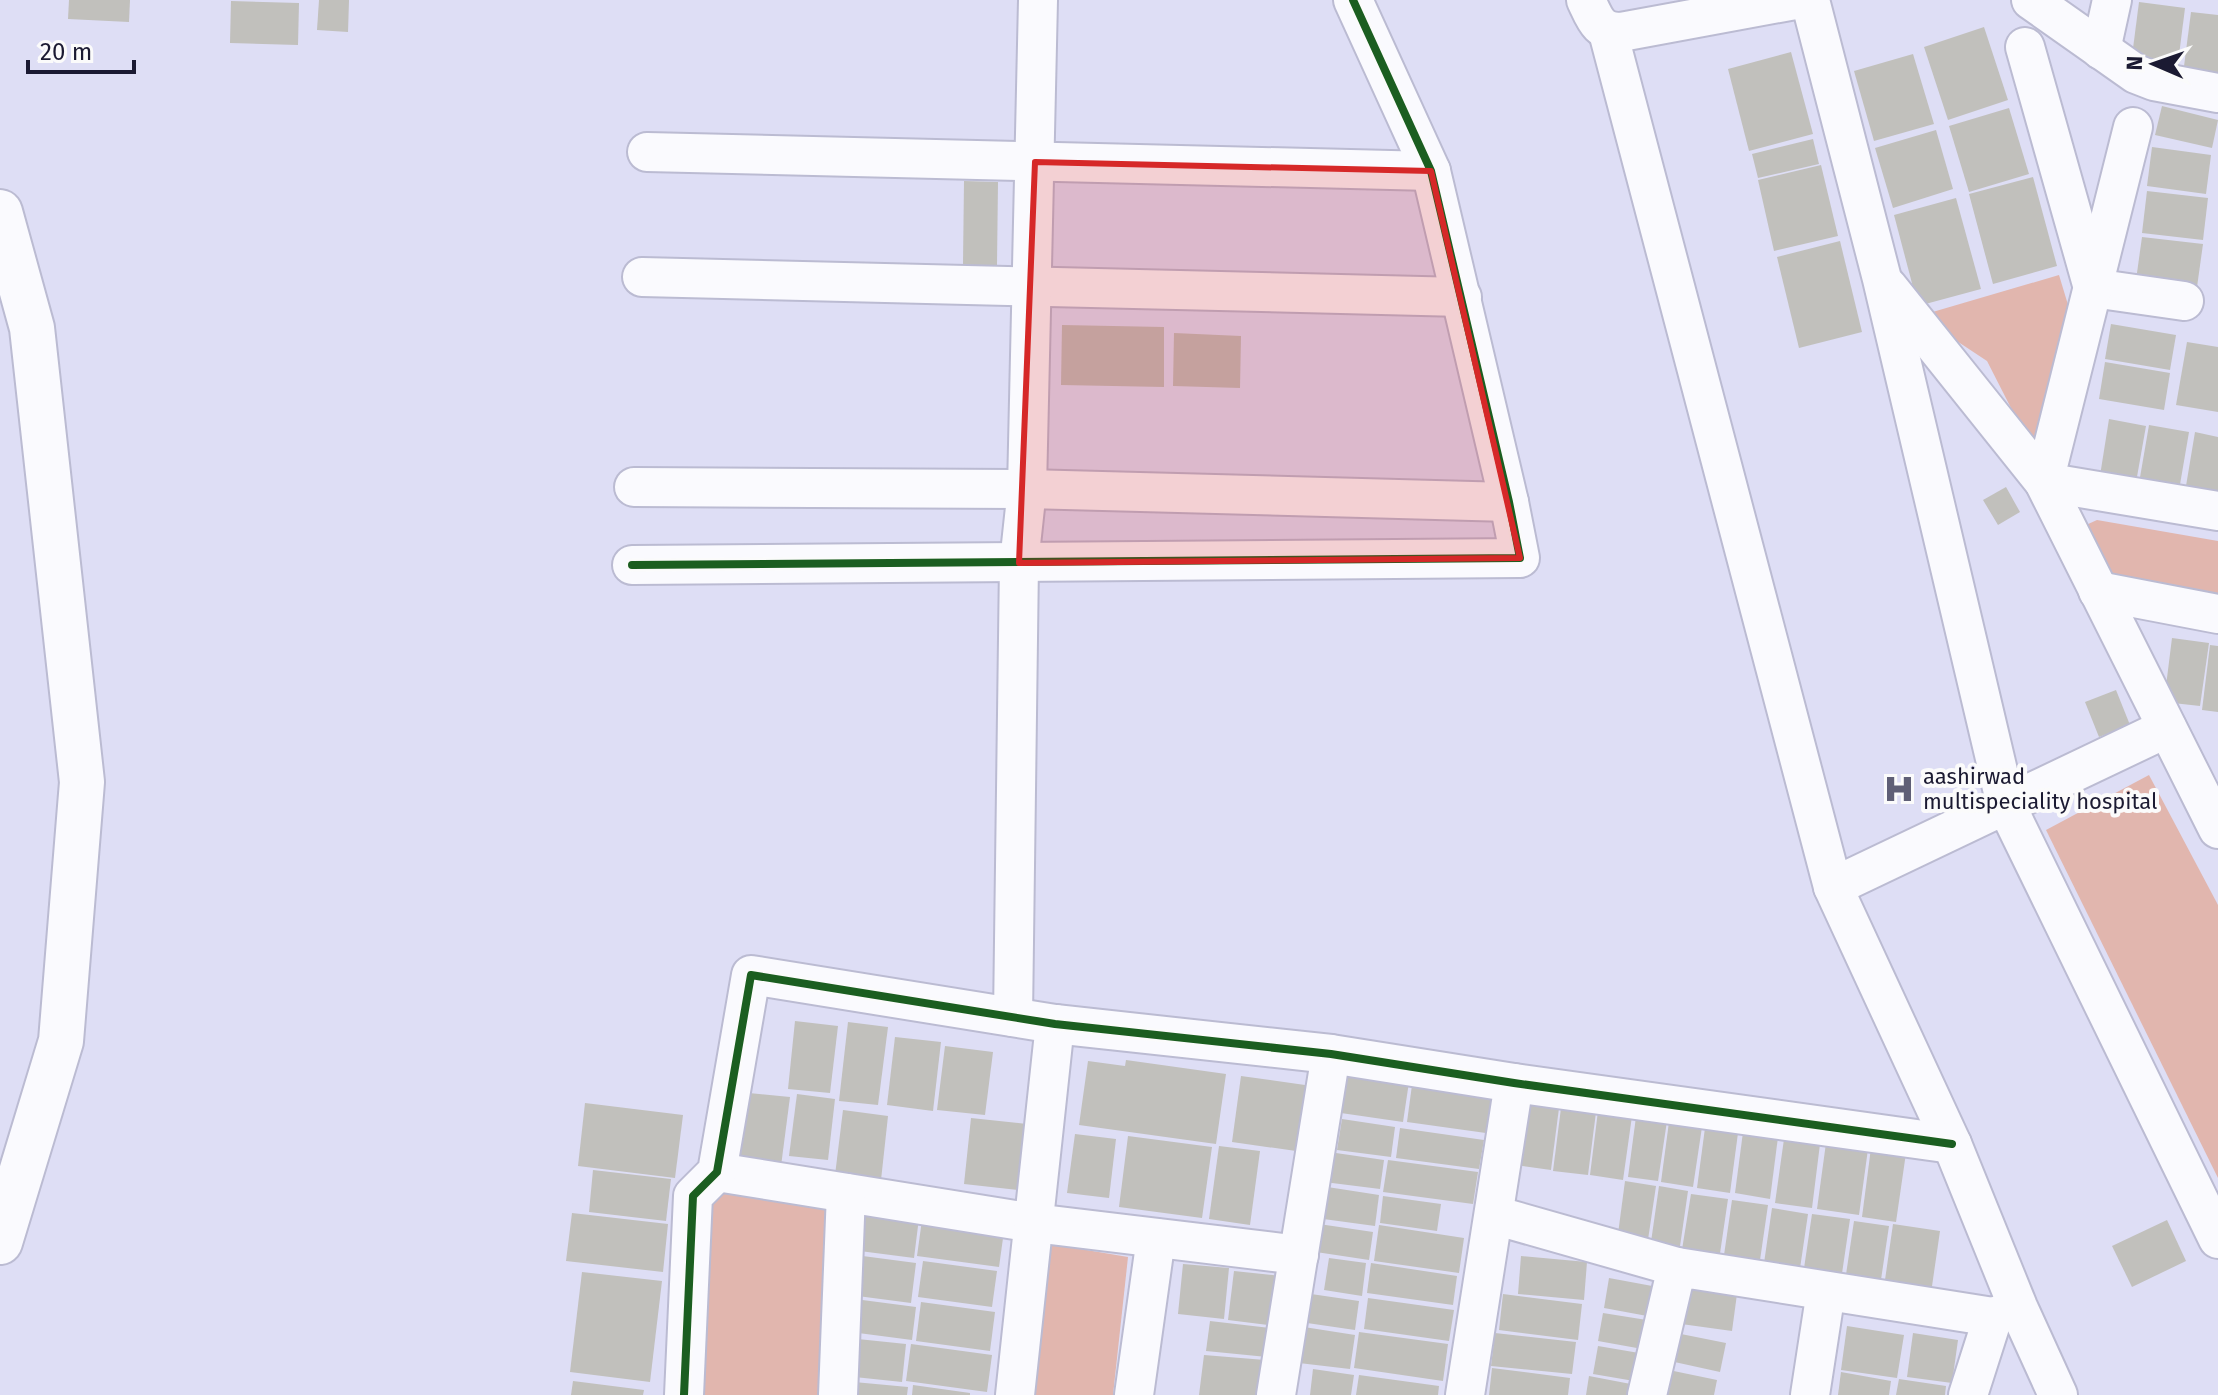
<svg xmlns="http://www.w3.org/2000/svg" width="2218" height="1395" viewBox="0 0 2218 1395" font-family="'Fira Sans',sans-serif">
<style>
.green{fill:#e1b6ae}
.building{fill:#c1c0bc}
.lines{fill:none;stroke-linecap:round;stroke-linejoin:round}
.minor-casing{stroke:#bbbbd2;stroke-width:42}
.tertiary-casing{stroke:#bbbbd2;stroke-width:48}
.minor{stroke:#fafafe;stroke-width:38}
.tertiary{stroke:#fafafe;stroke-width:44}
.cycleway-casing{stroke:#fbfbfb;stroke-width:13}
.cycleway{stroke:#1b5e20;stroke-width:8}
.marked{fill:#d62828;fill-opacity:0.2;stroke:#d62828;stroke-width:6;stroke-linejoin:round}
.labels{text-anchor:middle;stroke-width:8;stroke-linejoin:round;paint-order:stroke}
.poi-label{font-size:22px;fill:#1b1a32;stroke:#fbfbfb;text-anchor:start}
</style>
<rect width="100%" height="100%" fill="#dedef5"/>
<g class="green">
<path d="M2059,275L2075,328L2037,459L1987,361L1919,316Z"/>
<path d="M2097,520L2218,541V627L2113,610L2075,530Z"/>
<path d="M2149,775L2218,905V1178L2046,830Z"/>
<path d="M710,1192L834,1205L825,1395H695Z"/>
<path d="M1051,1244L1128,1257L1113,1395H1032Z"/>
</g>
<g class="building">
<path d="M69,0H130L129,22L68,19Z"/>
<path d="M319,0H349L348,32L317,30Z"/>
<path d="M231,1L299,3L298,45L230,43Z"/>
<path d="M2139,2L2185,8L2177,71L2131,64Z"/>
<path d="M2191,12L2218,15V79L2183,74Z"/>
<path d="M1984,27L2008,100L1948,120L1924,47Z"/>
<path d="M1791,52L1813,134L1749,151L1728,69Z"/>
<path d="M1913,54L1934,124L1874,141L1854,71Z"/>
<path d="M2162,106L2218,120L2212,148L2155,135Z"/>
<path d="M2009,108L2029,174L1969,192L1949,126Z"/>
<path d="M1936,130L1953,189L1893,208L1875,148Z"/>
<path d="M1813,139L1819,164L1758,178L1752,154Z"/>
<path d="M2152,147L2211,155L2206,194L2147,186Z"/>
<path d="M1821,165L1838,236L1774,251L1758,180Z"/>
<path d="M2033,177L2057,266L1993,284L1969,194Z"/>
<path d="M964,181L998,182L997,265H963Z"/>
<path d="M2147,191L2208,198L2203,240L2142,233Z"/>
<path d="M1956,198L1981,289L1918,306L1894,215Z"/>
<path d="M2142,237L2203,244L2197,287L2136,280Z"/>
<path d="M1840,241L1862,332L1799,348L1777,257Z"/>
<path d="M2111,324L2176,335L2170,370L2105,359Z"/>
<path d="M1062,325L1164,327V387L1061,385Z"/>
<path d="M1174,333L1241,336L1240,388L1173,386Z"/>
<path d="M2187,342L2218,347V412L2176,405Z"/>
<path d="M2105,362L2170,373L2164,410L2099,399Z"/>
<path d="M2109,419L2146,426L2135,488L2099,482Z"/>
<path d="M2149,425L2189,432L2178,496L2138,489Z"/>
<path d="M2195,432L2218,437V504L2184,498Z"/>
<path d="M2006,487L2020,512L1998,525L1983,500Z"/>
<path d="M2172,638L2209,643L2200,706L2164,702Z"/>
<path d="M2210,645L2218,646V712L2202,710Z"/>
<path d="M2116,690L2130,725L2099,737L2085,702Z"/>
<path d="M795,1021L838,1026L830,1093L788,1089Z"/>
<path d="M848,1022L888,1027L878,1105L839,1101Z"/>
<path d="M895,1037L941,1042L933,1111L887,1105Z"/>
<path d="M945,1046L993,1052L985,1115L937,1110Z"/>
<path d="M1126,1060L1226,1074L1216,1144L1079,1125L1088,1061L1125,1066Z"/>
<path d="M1339,1073L1409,1082L1403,1122L1334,1112Z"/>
<path d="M1241,1076L1312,1086L1303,1152L1232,1142Z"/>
<path d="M1412,1085L1498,1098L1493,1134L1407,1122Z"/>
<path d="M739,1092L790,1097L781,1166L732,1160Z"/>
<path d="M797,1094L835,1099L828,1160L789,1156Z"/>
<path d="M585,1103L683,1115L675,1178L578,1166Z"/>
<path d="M1524,1104L1559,1108L1551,1170L1516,1165Z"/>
<path d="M1561,1108L1596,1112L1588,1175L1553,1171Z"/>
<path d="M843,1110L888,1116L881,1180L835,1175Z"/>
<path d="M1598,1111L1632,1116L1623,1180L1590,1175Z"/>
<path d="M1636,1117L1667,1121L1658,1181L1628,1177Z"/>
<path d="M971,1118L1027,1124L1019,1190L964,1184Z"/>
<path d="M1342,1119L1395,1127L1391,1157L1337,1150Z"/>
<path d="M1669,1122L1702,1127L1693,1187L1661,1182Z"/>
<path d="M1400,1128L1484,1140L1479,1169L1396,1158Z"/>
<path d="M1705,1128L1738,1133L1730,1193L1697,1188Z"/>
<path d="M1743,1132L1778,1137L1770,1199L1735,1193Z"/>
<path d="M1075,1134L1116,1139L1109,1198L1067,1193Z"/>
<path d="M1128,1136L1212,1147L1202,1218L1119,1207Z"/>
<path d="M1784,1139L1820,1144L1812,1208L1775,1203Z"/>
<path d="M1826,1143L1868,1149L1859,1215L1817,1209Z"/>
<path d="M1219,1146L1260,1151L1250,1225L1209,1219Z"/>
<path d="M1871,1148L1906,1153L1896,1222L1862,1217Z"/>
<path d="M1329,1152L1384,1160L1380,1189L1324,1182Z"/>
<path d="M1388,1160L1478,1172L1473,1204L1383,1192Z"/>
<path d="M593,1170L671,1179L666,1221L589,1212Z"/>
<path d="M1625,1181L1656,1186L1646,1253L1616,1249Z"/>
<path d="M1321,1186L1379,1195L1375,1226L1316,1218Z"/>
<path d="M1659,1186L1688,1191L1678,1260L1649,1256Z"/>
<path d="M1691,1194L1728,1199L1718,1267L1680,1262Z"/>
<path d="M1383,1196L1441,1204L1437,1231L1380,1223Z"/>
<path d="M1732,1200L1768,1205L1758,1274L1722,1269Z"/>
<path d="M1772,1208L1808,1214L1798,1282L1762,1277Z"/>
<path d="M858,1209L919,1218L914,1258L852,1250Z"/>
<path d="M572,1213L668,1224L663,1272L566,1261Z"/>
<path d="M1812,1214L1850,1219L1840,1287L1802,1282Z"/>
<path d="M922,1220L1004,1231L999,1267L917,1256Z"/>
<path d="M2167,1220L2186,1261L2132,1287L2112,1246Z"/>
<path d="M1854,1221L1889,1226L1879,1293L1844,1288Z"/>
<path d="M1319,1224L1373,1232L1369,1260L1316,1252Z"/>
<path d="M1893,1224L1940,1231L1930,1300L1883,1294Z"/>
<path d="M1379,1225L1464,1238L1459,1273L1374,1261Z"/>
<path d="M855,1255L916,1263L911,1303L850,1295Z"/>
<path d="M1521,1256L1587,1262L1584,1300L1518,1294Z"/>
<path d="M1329,1258L1366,1263L1362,1296L1324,1290Z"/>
<path d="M923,1261L997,1271L992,1307L918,1297Z"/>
<path d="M1371,1263L1457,1276L1453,1305L1367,1293Z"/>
<path d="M1183,1264L1229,1268L1224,1319L1178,1314Z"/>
<path d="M1234,1271L1281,1276L1275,1326L1228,1320Z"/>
<path d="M582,1272L662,1281L650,1382L570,1372Z"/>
<path d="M1609,1278L1663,1288L1658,1318L1604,1308Z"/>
<path d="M1679,1286L1737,1294L1732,1331L1674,1323Z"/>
<path d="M1311,1294L1359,1301L1355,1330L1307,1323Z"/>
<path d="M1503,1294L1582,1304L1578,1340L1499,1330Z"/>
<path d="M847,1298L916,1307L912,1340L843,1331Z"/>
<path d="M1368,1298L1454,1310L1449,1341L1364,1329Z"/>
<path d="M921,1302L995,1312L990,1351L916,1341Z"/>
<path d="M1603,1313L1653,1321L1648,1350L1598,1341Z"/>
<path d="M1210,1321L1270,1328L1267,1357L1206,1351Z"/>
<path d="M1847,1326L1904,1335L1897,1378L1841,1370Z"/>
<path d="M1304,1327L1355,1335L1350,1369L1299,1363Z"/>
<path d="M1359,1332L1448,1344L1443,1381L1354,1368Z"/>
<path d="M1495,1333L1576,1342L1572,1374L1491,1366Z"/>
<path d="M1676,1333L1726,1343L1720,1372L1670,1361Z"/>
<path d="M1913,1333L1958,1340L1952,1383L1907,1377Z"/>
<path d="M848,1338L906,1344L902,1382L845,1376Z"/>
<path d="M911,1344L992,1355L987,1392L906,1381Z"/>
<path d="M1598,1346L1645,1354L1640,1382L1593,1374Z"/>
<path d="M1204,1355L1265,1360L1261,1395H1199Z"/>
<path d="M1492,1368L1570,1378L1568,1395H1489Z"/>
<path d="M1313,1369L1354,1375L1351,1395H1310Z"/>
<path d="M1664,1369L1717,1380L1714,1395H1659Z"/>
<path d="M1841,1372L1891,1381L1889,1395H1838Z"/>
<path d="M1359,1375L1439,1386L1438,1395H1356Z"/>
<path d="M1589,1376L1636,1385L1635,1395H1586Z"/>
<path d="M1899,1379L1946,1386L1945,1395H1896Z"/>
<path d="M573,1381L644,1390L643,1395H571Z"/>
<path d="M854,1382L908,1387L907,1395H853Z"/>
<path d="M913,1385L970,1393V1395H912Z"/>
</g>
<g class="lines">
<g class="minor-casing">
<g id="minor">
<path d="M1586,0C1595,19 1598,32 1621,32L1795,0"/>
<path d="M1810,0L1882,279L2006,805L2218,1239"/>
<path d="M2031,0L2136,74L2154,81L2218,93"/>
<path d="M1608,32L1833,887L1952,1144L2018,1307L2058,1395"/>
<path d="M2025,47L2093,288L2184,301"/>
<path d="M2101,50L2112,0"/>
<path d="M2133,127L2044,482L2218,511"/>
<path d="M647,152L1431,171"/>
<path d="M642,277L1462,297"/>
<path d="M1888,287L2044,482L2218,829"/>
<path d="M634,487L1027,489L1509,502"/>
<path d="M632,565L1520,558L1509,502L1431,171L1353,0"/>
<path d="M2098,591L2218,614"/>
<path d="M1833,887L2167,728"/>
<path d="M1013,1017L1019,563L1027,489L1038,0"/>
<path d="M717,1172L1034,1223L1299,1255"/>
<path d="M1494,1215L1677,1267"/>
<path d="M684,1395L693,1196L717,1172L751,975L1055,1024L1331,1054L1514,1083L1952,1144"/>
<path d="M838,1395L846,1193"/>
<path d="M1015,1395L1055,1024"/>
<path d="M1134,1395L1156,1238"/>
<path d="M1276,1395L1331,1054"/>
<path d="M1465,1395L1514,1083"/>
<path d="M1647,1395L1677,1267L1993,1317"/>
<path d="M1810,1395L1826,1291"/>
<path d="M1968,1395L1993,1317L2015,1309"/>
</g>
</g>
<g class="tertiary-casing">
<path id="tertiary" d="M0,212L32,328L82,782L61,1041L0,1242"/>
</g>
<use href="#minor" class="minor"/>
<use href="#tertiary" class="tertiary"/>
<g class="cycleway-casing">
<g id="cycleway">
<path d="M632,565L1520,558L1509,502L1431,171L1353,0"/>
<path d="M684,1395L693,1196L717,1172L751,975L1055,1024L1331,1054L1514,1083L1952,1144"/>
</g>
</g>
<use href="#cycleway" class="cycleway"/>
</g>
<path class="marked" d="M1035,162L1431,171L1520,558L1019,563Z"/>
<defs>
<g id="hospital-bare" transform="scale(2.4)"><path d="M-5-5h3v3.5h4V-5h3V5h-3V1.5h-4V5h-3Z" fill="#5f5f76" stroke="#fbfbfb" stroke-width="2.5" paint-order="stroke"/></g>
</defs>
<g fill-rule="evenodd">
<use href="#hospital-bare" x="1899" y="789"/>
</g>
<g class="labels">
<g class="poi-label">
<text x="1923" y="784">aashirwad<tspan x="1923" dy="25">multispeciality hospital</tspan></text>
</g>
</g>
<g transform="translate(2154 64) rotate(272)" stroke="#fbfbfb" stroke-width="6" paint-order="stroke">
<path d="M0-6L14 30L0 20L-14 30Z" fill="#1b1a32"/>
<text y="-12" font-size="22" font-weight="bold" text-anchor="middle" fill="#1b1a32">N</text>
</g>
<path d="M28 60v12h106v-12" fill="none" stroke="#1b1a32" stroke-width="4"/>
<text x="40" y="60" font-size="24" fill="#1b1a32" stroke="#fbfbfb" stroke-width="6" paint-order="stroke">20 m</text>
</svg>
